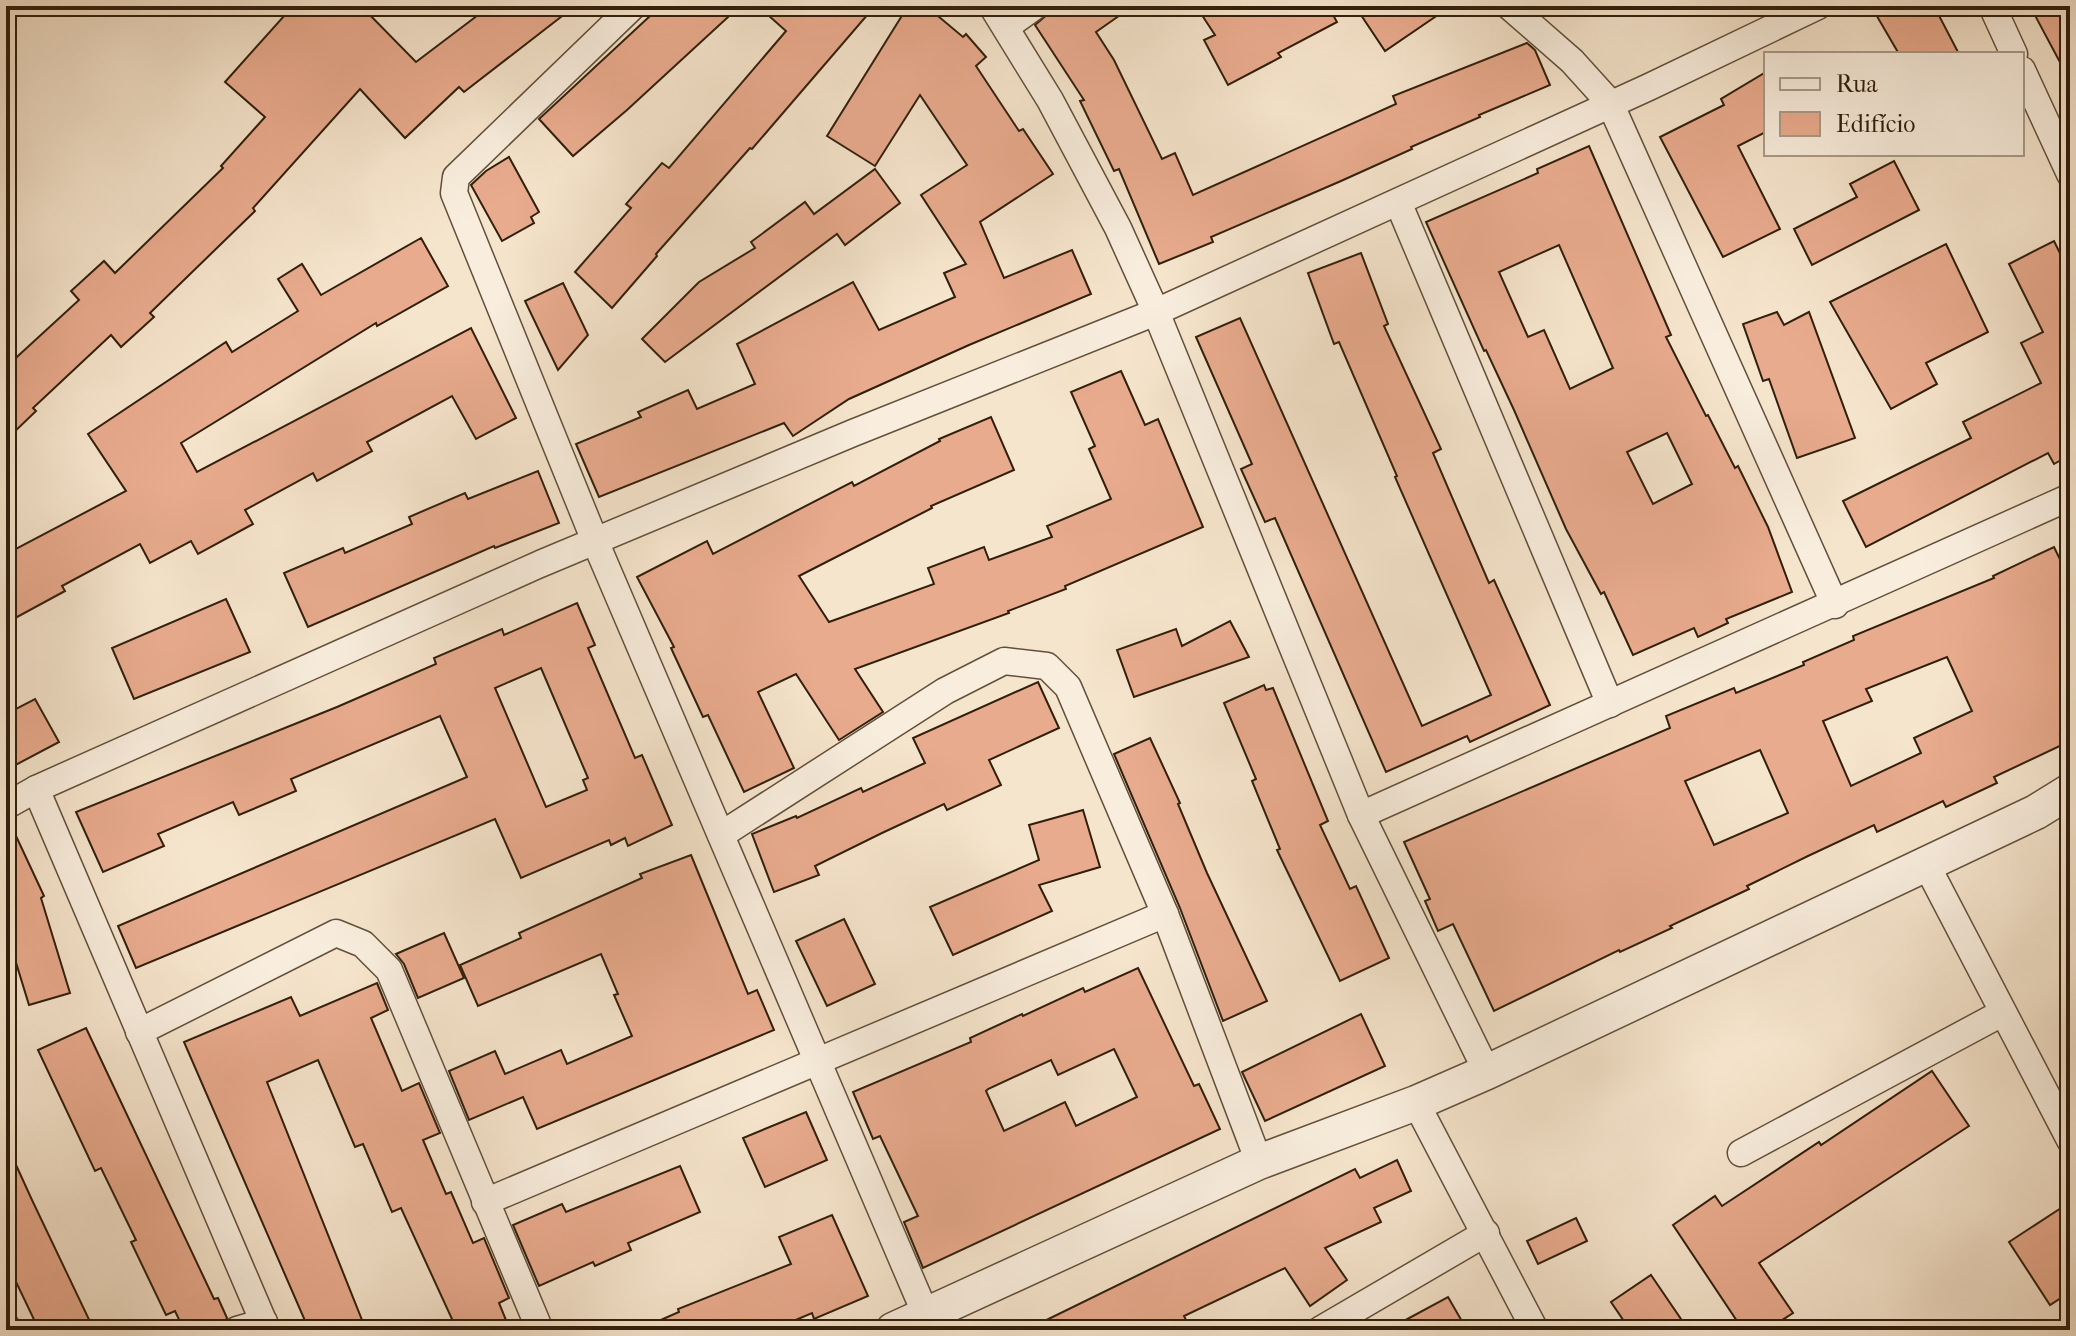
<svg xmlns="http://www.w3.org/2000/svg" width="2076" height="1336" viewBox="0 0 2076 1336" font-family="'IM FELL French Canon',serif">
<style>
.building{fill:#e9ab8e;stroke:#311f0c;stroke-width:2;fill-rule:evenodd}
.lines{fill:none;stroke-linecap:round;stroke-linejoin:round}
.minor-casing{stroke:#62503c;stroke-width:29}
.tertiary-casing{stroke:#62503c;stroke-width:37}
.minor{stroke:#f9eede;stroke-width:26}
.tertiary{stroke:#f9eede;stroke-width:34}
</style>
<rect width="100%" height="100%" fill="#f6e5cd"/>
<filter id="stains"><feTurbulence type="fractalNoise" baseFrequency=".0025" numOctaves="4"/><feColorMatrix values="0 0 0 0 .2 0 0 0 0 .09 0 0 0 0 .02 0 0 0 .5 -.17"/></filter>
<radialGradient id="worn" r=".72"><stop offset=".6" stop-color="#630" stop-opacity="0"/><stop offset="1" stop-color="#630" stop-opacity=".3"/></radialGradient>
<g class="building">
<path d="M293,6H361L416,62L490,6H575L464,92L459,87L405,138L360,89L253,208L255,211L150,313L154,317L121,347L111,335L33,408L36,411L6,440V367L79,300L71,291L104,261L115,273L223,168L221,166L265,117L225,82Z"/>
<path d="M649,6H740L627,110L573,156L539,119L650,16L647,13Z"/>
<path d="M758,6H875L752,149L750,148L656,254L657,256L612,308L575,272L631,208L626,204L662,163L669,168L786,31Z"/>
<path d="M908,6H926L963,37L966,34L986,57L976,66L1019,131L1023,129L1053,174L980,222L1004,278L1072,250L1091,294L969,345L849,399L793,436L784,423L599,497L576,444L641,417L638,412L688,390L697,409L755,384L737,344L853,282L879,330L955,297L944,273L966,264L921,195L967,165L920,95L875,166L827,136Z"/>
<path d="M1051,6H1133L1096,32L1114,60L1162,159L1175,153L1193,195L1396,104L1393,96L1527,43L1535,50L1550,85L1479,115L1480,117L1411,147L1412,149L1341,181L1211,237L1213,242L1159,264L1119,169L1114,171L1080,101L1084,100L1035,25L1049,13Z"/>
<path d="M1196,6H1328L1337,22L1278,53L1281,57L1228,85L1204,40L1215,35Z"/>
<path d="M1355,6H1451L1385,51Z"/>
<path d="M1871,6H1934L1959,54H1899Z"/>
<path d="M2030,6H2070V81Z"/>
<path d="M1766,72V132L1738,146L1780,229L1723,257L1660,137L1724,105L1721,99Z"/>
<path d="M1589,146L1671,335L1666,337L1706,416L1708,415L1735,468L1738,466L1768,527L1792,592L1726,619L1728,623L1698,637L1694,628L1633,655L1604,592L1601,594L1566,529L1514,410L1486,350L1484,351L1426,222L1538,173L1537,169ZM1559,245L1613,368L1570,389L1544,330L1528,337L1499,272ZM1667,433L1692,484L1653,504L1627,452Z"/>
<path d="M509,157L539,212L531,217L534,223L502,241L471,185L486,171Z"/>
<path d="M1894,161L1919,210L1812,265L1794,229L1857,197L1850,184Z"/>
<path d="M875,169L900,203L845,245L837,234L665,362L642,339L699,282L755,248L751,242L805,202L814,214Z"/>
<path d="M421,238L448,286L377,326L376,323L181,443L197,472L471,328L516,418L476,439L452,396L367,442L372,451L317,481L313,473L245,510L253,524L198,554L191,541L150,563L140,544L62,586L65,591L6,623V554L126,491L88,434L226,342L232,352L298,311L278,279L302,264L321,295Z"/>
<path d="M2054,241L2070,274V455L2054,464L2048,453L1866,547L1843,501L1971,438L1963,422L2041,383L2021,343L2043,332L2009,264Z"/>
<path d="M1946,244L1988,332L1926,363L1937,384L1891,409L1830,302Z"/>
<path d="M1361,253L1388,324L1384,326L1441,449L1433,453L1489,583L1494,580L1550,705L1470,742L1467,736L1386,772L1275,518L1265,522L1241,469L1252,464L1196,337L1240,318L1422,726L1491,695L1395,477L1397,476L1339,342L1334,344L1308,273Z"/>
<path d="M563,283L588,335L558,370L525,301Z"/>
<path d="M1777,312L1784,325L1809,312L1855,438L1797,458L1769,379L1763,381L1743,324Z"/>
<path d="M1121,371L1145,425L1158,419L1203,527L1065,586L1066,589L1008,611L1009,613L855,669L883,712L839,740L796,674L758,692L794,768L744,792L708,715L703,717L671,648L674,647L637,577L707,541L713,554L852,482L854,486L940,441L939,439L991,417L1014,470L931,506L932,508L799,576L829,622L934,584L928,568L984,547L989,560L1052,537L1047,526L1111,499L1089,449L1095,446L1071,392Z"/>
<path d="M538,471L559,523L495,548L494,546L308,627L284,573L343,548L345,553L412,524L409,517L465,493L468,499Z"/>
<path d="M2054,547L2070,580V731L2060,736L2064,744L1994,777L1997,783L1946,807L1943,801L1877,832L1874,825L1808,856L1747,886L1749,889L1670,926L1672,928L1620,952L1619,950L1494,1011L1453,924L1438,931L1425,901L1430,899L1404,842L1670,728L1666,716L1734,688L1736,693L1804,665L1803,662L1854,640L1853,636L1994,578L1993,576ZM1947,657L1972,711L1914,738L1921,753L1851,786L1823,721L1872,701L1866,689ZM1760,750L1788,813L1714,845L1685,781Z"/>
<path d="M226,599L250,652L134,699L112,648Z"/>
<path d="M577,603L595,645L588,648L635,758L642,755L672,825L628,846L625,838L611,845L609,840L521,878L495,819L136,968L118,926L467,777L440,716L291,779L296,791L239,815L233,802L158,834L164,846L103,872L76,812L337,707L436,664L434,658L502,629L504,635ZM541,668L588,778L583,780L587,790L546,807L495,688Z"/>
<path d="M1230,621L1249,657L1134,697L1117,650L1176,629L1182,646Z"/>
<path d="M1038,682L1059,728L989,760L1001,785L947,810L944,804L882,833L815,866L819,875L774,892L752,834L796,816L797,818L861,788L863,792L925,763L913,738Z"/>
<path d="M1264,685L1266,690L1273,688L1328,821L1320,825L1350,889L1356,886L1389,958L1340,981L1277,850L1280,849L1252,781L1256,779L1224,703Z"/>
<path d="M35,699L59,742L6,770V714Z"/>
<path d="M1150,738L1180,803L1178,804L1207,873L1267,1001L1223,1021L1180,908L1114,754Z"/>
<path d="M1083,810L1100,867L1039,885L1052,911L953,955L930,907L1039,860L1029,825Z"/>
<path d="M9,821L44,896L41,898L70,993L29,1005L6,930V822Z"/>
<path d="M691,855L748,994L757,990L774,1030L537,1129L523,1097L469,1120L449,1071L495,1051L505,1074L561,1050L567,1064L632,1036L614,995L618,994L601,954L478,1006L460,965L521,938L519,933L642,878L640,874Z"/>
<path d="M844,919L875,984L827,1006L796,941Z"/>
<path d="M444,933L464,978L418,998L404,964L396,954Z"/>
<path d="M1138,968L1194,1086L1199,1084L1220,1129L923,1268L904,1222L918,1216L880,1136L873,1139L853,1092L971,1042L970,1038L1022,1014L1023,1016L1083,988L1085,992ZM1114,1049L1137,1097L1076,1126L1065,1102L1004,1131L986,1091L988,1089L1051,1060L1058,1075Z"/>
<path d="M377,983L388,1010L371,1018L402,1091L419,1083L440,1133L423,1140L446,1194L451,1192L473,1243L484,1238L509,1298L499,1303L510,1330H457L401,1208L392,1212L363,1144L355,1147L318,1060L267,1082L366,1330H309L184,1042L291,997L300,1016Z"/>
<path d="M1361,1014L1385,1066L1265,1121L1242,1072Z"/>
<path d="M86,1028L214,1299L218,1298L227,1318L221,1330H184L175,1311L166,1315L131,1242L136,1240L101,1168L95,1171L38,1050Z"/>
<path d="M1932,1071L1969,1126L1759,1263L1793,1313L1767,1330H1743L1673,1225L1715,1196L1722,1206L1819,1142L1821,1145Z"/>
<path d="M806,1112L827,1160L765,1187L743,1138Z"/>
<path d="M6,1143L32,1200L94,1330H39L6,1261Z"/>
<path d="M1397,1160L1411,1191L1374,1208L1381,1222L1325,1248L1347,1280L1310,1306L1285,1268L1184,1316L1191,1330H1026L1355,1169L1360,1178Z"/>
<path d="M680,1166L700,1212L628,1243L631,1250L595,1266L593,1262L539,1286L513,1225L562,1204L566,1212Z"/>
<path d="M2061,1208L2070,1220V1292L2050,1305L2009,1242Z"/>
<path d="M832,1215L868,1296L814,1319L812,1313L772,1330H638L679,1312L678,1309L791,1264L779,1237Z"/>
<path d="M1576,1218L1587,1241L1538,1264L1527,1241Z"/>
<path d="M1651,1275L1683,1322L1671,1330H1630L1611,1302Z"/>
<path d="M1448,1297L1467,1330H1387Z"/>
</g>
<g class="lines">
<g class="minor-casing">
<g id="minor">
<path d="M633,6L456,177L454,193L595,541L926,1315"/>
<path d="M992,6L1050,100L1118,228L1156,312L1361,815L1487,1072"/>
<path d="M1509,6L1572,61L1610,103L1835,605"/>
<path d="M1992,6L2014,54"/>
<path d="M1006,27L1035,6"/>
<path d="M2022,70L2070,174"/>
<path d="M1398,202L1610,704"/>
<path d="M36,789L267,1330"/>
<path d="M6,806L36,789L540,564L853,433L1156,312L1649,87L1818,6"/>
<path d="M1361,815L2070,497"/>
<path d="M721,835L945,691L1004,661L1047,666L1068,687L1165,914L1259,1162"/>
<path d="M1926,864L2070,1140"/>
<path d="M139,1032L336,933L363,944L389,970L540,1330"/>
<path d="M1416,1103L1535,1330"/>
<path d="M1741,1153L2002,1013"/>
<path d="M485,1202L1165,914"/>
<path d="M6,1326L8,1330"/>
<path d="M237,1330L264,1322"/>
<path d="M1320,1330L1486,1233"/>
</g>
</g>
<g class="tertiary-casing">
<path id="tertiary" d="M893,1330L1259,1162L1416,1103L1487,1072L2036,812L2070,791"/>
</g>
<use href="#minor" class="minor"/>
<use href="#tertiary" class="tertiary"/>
</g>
<rect width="2076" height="1336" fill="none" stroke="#f6e5cd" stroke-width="32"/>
<rect x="8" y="8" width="2060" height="1320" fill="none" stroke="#311f0c" stroke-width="4"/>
<rect x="16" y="16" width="2044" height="1304" fill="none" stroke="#311f0c" stroke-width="2"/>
<rect x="1764" y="52" width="260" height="104" fill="#f9eede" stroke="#a99b8a" stroke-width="2"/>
<rect x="1780" y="78" width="40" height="12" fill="#f9eede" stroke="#a99b8a" stroke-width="2"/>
<text x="1836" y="92" font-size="24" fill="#311f0c">Rua</text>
<rect x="1780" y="112" width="40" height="24" fill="#e9ab8e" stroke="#a99b8a" stroke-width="2"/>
<text x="1836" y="132" font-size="24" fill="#311f0c">Edifício</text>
<rect width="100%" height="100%" filter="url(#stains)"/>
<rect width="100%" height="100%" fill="url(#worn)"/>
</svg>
